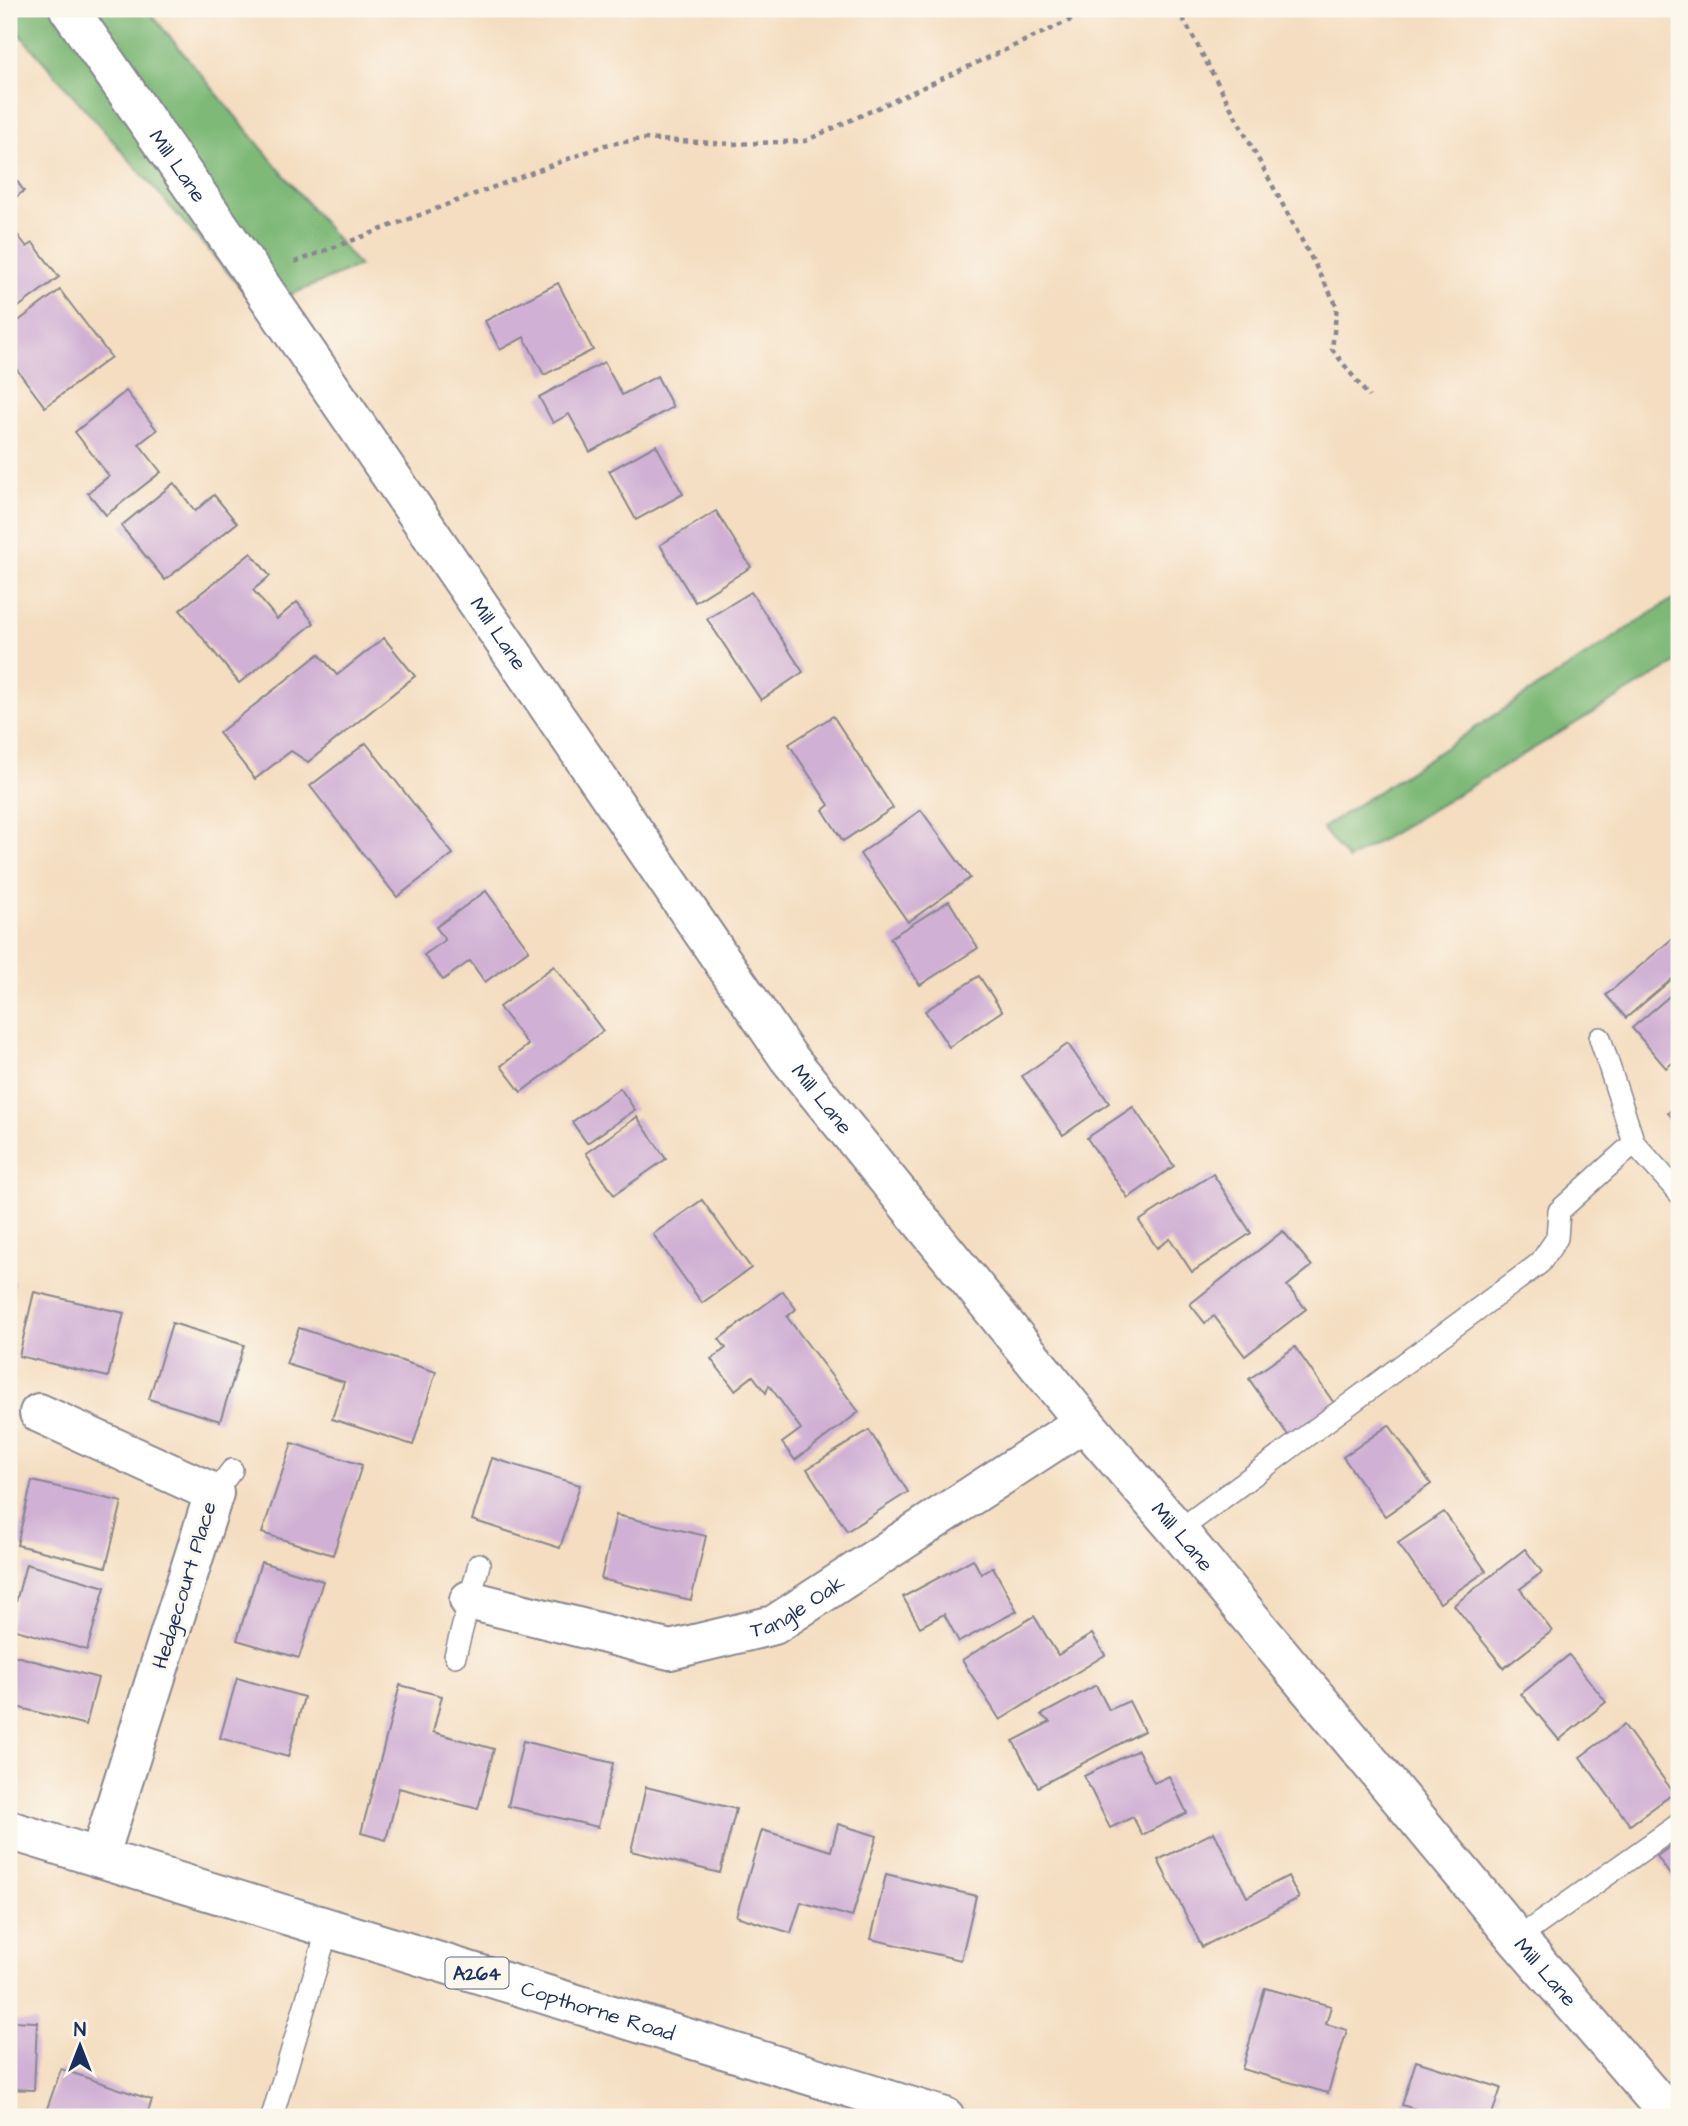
<svg xmlns="http://www.w3.org/2000/svg" width="1688" height="2126" viewBox="0 0 1688 2126" font-family="'Architects Daughter',sans-serif">
<style>
.forest{fill:#7fb978;stroke:#4d746b;stroke-width:2}
.building{fill:#d0b0d4}
.lines{fill:none;stroke-linecap:round;stroke-linejoin:round}
.lane-casing{stroke:#88868f;stroke-width:24}
.street-casing{stroke:#88868f;stroke-width:42}
.highway-casing{stroke:#88868f;stroke-width:42}
.path{stroke:#88868f;stroke-width:4.5;stroke-dasharray:5 5;stroke-linecap:butt}
.lane{stroke:#fff;stroke-width:21}
.street{stroke:#fff;stroke-width:38}
.highway{stroke:#fff;stroke-width:38}
.labels{text-anchor:middle;stroke-width:6;stroke-linejoin:round;paint-order:stroke}
.shield{fill:#fbf7ec;stroke:#5e6b89;stroke-width:2}
.shield-label{font-size:19px;font-weight:bold;fill:#1b2f5e}
.street-label{font-size:21px;fill:#1b2f5e;stroke:#fbf7ec}
</style>
<rect width="100%" height="100%" fill="#fbf7ec"/>
<filter id="ink" filterUnits="userSpaceOnUse"><feTurbulence type="fractalNoise" baseFrequency=".0143" numOctaves="2"/><feDisplacementMap in="SourceGraphic" scale="14" xChannelSelector="R" yChannelSelector="G"/><feConvolveMatrix kernelMatrix="1 2 1 2 8 2 1 2 1" color-interpolation-filters="sRGB"/></filter>
<filter id="wash" filterUnits="userSpaceOnUse"><feTurbulence type="fractalNoise" baseFrequency=".00686" numOctaves="4" result="noise"/><feDisplacementMap in="SourceGraphic" scale="28" xChannelSelector="R" yChannelSelector="G"/><feGaussianBlur stdDeviation="1.57" result="paint"/><feColorMatrix in="noise" values="0 0 0 0 0 0 0 0 0 0 0 0 0 0 0 0 0 1.4 0 .05"/><feComposite in="paint" operator="in"/></filter>
<g filter="url(#wash)">
<rect width="100%" height="100%" fill="#f4ddc0"/>
<g class="forest">
<path d="M9,9H147L359,266L259,308L9,22Z"/>
<path d="M1679,595V661L1348,860L1322,828Z"/>
</g>
<g id="blocks">
<g class="building">
<path d="M9,170L24,191L9,202Z"/>
<path d="M16,233L27,247L33,243L59,277L9,314V239Z"/>
<path d="M558,283L593,350L544,375L524,337L500,350L485,321Z"/>
<path d="M60,290L111,357L45,407L9,359V328Z"/>
<path d="M604,362L622,395L657,376L673,407L590,452L569,414L553,423L539,397Z"/>
<path d="M126,391L157,430L139,444L161,472L106,515L88,493L109,476L75,432Z"/>
<path d="M656,445L683,494L636,520L609,471Z"/>
<path d="M174,483L195,511L214,495L237,523L165,580L121,526Z"/>
<path d="M716,511L751,567L695,602L660,545Z"/>
<path d="M251,553L270,576L253,590L277,619L297,602L314,623L239,683L180,610Z"/>
<path d="M751,592L803,672L761,700L707,619Z"/>
<path d="M384,638L415,676L308,762L291,751L255,779L219,733L319,654L337,675Z"/>
<path d="M833,716L893,808L843,841L823,810L829,805L789,744Z"/>
<path d="M366,743L453,854L397,897L310,786Z"/>
<path d="M921,810L970,878L908,922L860,854Z"/>
<path d="M486,891L529,950L485,982L470,961L443,980L424,955L445,940L436,927Z"/>
<path d="M949,901L978,948L920,985L890,938Z"/>
<path d="M1679,933V973L1626,1018L1606,995Z"/>
<path d="M554,966L603,1031L521,1092L501,1066L528,1045L499,1007Z"/>
<path d="M979,976L1002,1011L949,1047L925,1011Z"/>
<path d="M1679,988V1058L1666,1068L1632,1028Z"/>
<path d="M1068,1044L1109,1103L1063,1135L1022,1076Z"/>
<path d="M620,1088L635,1110L587,1143L572,1122Z"/>
<path d="M1679,1103V1125L1668,1113Z"/>
<path d="M1133,1107L1174,1166L1128,1198L1087,1138Z"/>
<path d="M637,1117L666,1159L614,1195L586,1153Z"/>
<path d="M1213,1174L1251,1233L1192,1272L1170,1239L1157,1248L1139,1221Z"/>
<path d="M702,1200L751,1268L702,1303L653,1234Z"/>
<path d="M1283,1231L1312,1266L1287,1286L1306,1309L1245,1356L1214,1316L1205,1323L1190,1304Z"/>
<path d="M9,1281H14L11,1318H9Z"/>
<path d="M783,1291L796,1309L787,1317L859,1412L795,1460L782,1443L801,1429L769,1385L766,1393L753,1376L735,1390L711,1359L726,1348L719,1339Z"/>
<path d="M34,1292L124,1313L108,1377L19,1356Z"/>
<path d="M172,1323L244,1345L220,1421L149,1399Z"/>
<path d="M299,1328L436,1372L413,1445L332,1419L344,1382L286,1364Z"/>
<path d="M1295,1347L1336,1406L1290,1438L1249,1379Z"/>
<path d="M1389,1425L1431,1484L1385,1516L1343,1457Z"/>
<path d="M869,1430L908,1492L847,1531L807,1469Z"/>
<path d="M292,1443L362,1465L333,1555L262,1533Z"/>
<path d="M492,1458L580,1485L560,1548L472,1520Z"/>
<path d="M32,1481L122,1502L106,1567L17,1545Z"/>
<path d="M1444,1512L1486,1571L1440,1603L1398,1543Z"/>
<path d="M616,1515L706,1536L691,1600L601,1579Z"/>
<path d="M1525,1549L1542,1572L1520,1589L1552,1631L1504,1668L1454,1605Z"/>
<path d="M973,1559L981,1574L993,1567L1017,1611L959,1642L944,1614L920,1627L903,1597Z"/>
<path d="M261,1562L323,1581L299,1658L237,1640Z"/>
<path d="M26,1564L105,1587L87,1650L9,1628Z"/>
<path d="M1034,1616L1058,1655L1092,1634L1105,1655L1000,1720L962,1660Z"/>
<path d="M12,1655L98,1678L86,1725L9,1705V1669Z"/>
<path d="M1569,1655L1606,1702L1559,1740L1521,1694Z"/>
<path d="M237,1678L304,1697L288,1757L220,1738Z"/>
<path d="M400,1685L442,1696L433,1732L494,1749L478,1809L399,1788L386,1840L361,1833Z"/>
<path d="M1096,1685L1109,1710L1129,1701L1144,1731L1038,1787L1013,1741L1050,1722L1041,1715Z"/>
<path d="M1624,1725L1674,1793L1630,1825L1580,1757Z"/>
<path d="M523,1741L613,1763L598,1827L508,1806Z"/>
<path d="M1138,1750L1154,1783L1169,1776L1187,1813L1142,1835L1133,1817L1110,1828L1084,1776Z"/>
<path d="M646,1787L736,1809L720,1873L631,1851Z"/>
<path d="M838,1824L877,1836L852,1917L801,1902L791,1933L736,1916L762,1830L831,1851Z"/>
<path d="M1214,1832L1247,1897L1288,1876L1299,1898L1202,1947L1158,1860Z"/>
<path d="M1679,1840V1888L1657,1856Z"/>
<path d="M886,1874L976,1896L961,1960L871,1939Z"/>
<path d="M1265,1988L1331,2006L1326,2024L1347,2030L1328,2093L1242,2069Z"/>
<path d="M9,2021L37,2022L34,2090L9,2089Z"/>
<path d="M1416,2061L1501,2088L1491,2117H1441L1402,2105Z"/>
<path d="M61,2069L152,2100L146,2117H44Z"/>
</g>
</g>
</g>
<g filter="url(#ink)">
<use href="#blocks" fill-opacity="0" stroke="#88868f" stroke-width="2"/>
<g class="lines">
<g class="lane-casing">
<g id="lane">
<path d="M1600,1038L1634,1143L1679,1193"/>
<path d="M214,1493L232,1470"/>
<path d="M1178,1531L1540,1263L1557,1238L1559,1211L1634,1143"/>
<path d="M455,1656L479,1564"/>
<path d="M1517,1939L1679,1824"/>
<path d="M272,2117L328,1928"/>
</g>
</g>
<g class="street-casing">
<g id="street">
<path id="s1" d="M69,9L255,277L788,1057L1084,1422L1178,1531L1517,1939L1671,2117"/>
<path d="M39,1413L214,1493L99,1858"/>
<path id="s2" d="M469,1600L670,1650L774,1625L1084,1422"/>
</g>
</g>
<g class="highway-casing">
<g id="highway">
<path id="s3" d="M9,1830L945,2117"/>
</g>
</g>
<g class="path">
<path d="M1178,9L1337,306L1332,349L1369,397"/>
<path d="M295,262L605,145L642,139L733,144L805,141L1095,9"/>
</g>
<use href="#lane" class="lane"/>
<use href="#street" class="street"/>
<use href="#highway" class="highway"/>
</g>
</g>
<g class="labels">
<rect class="shield" x="445.5" y="1957.5" width="63" height="31" rx="5"/>
<g class="shield-label">
<text x="477" y="1980">A264</text>
</g>
<g class="street-label">
<text dy="7" stroke="none"><textPath href="#s1" startOffset="191">Mill Lane</textPath></text>
<text dy="7" stroke="none"><textPath href="#s1" startOffset="758">Mill Lane</textPath></text>
<text dy="7" stroke="none"><textPath href="#s1" startOffset="1325">Mill Lane</textPath></text>
<text dy="7" stroke="none"><textPath href="#s1" startOffset="1892">Mill Lane</textPath></text>
<text transform="translate(184 1585) rotate(-73)" y="7">Hedgecourt Place</text>
<text dy="7" stroke="none"><textPath href="#s2" startOffset="343">Tangle Oak</textPath></text>
<text dy="7" stroke="none"><textPath href="#s1" startOffset="2459">Mill Lane</textPath></text>
<text dy="7" stroke="none"><textPath href="#s3" startOffset="616">Copthorne Road</textPath></text>
</g>
</g>
<rect width="1688" height="2126" fill="none" stroke="#fbf7ec" stroke-width="35"/>
<g transform="translate(80 2046)" stroke="#fbf7ec" stroke-width="5" paint-order="stroke">
<path d="M0-5L12 26L0 18L-12 26Z" fill="#1b2f5e"/>
<text y="-10" font-size="19" font-weight="bold" text-anchor="middle" fill="#1b2f5e">N</text>
</g>
</svg>
